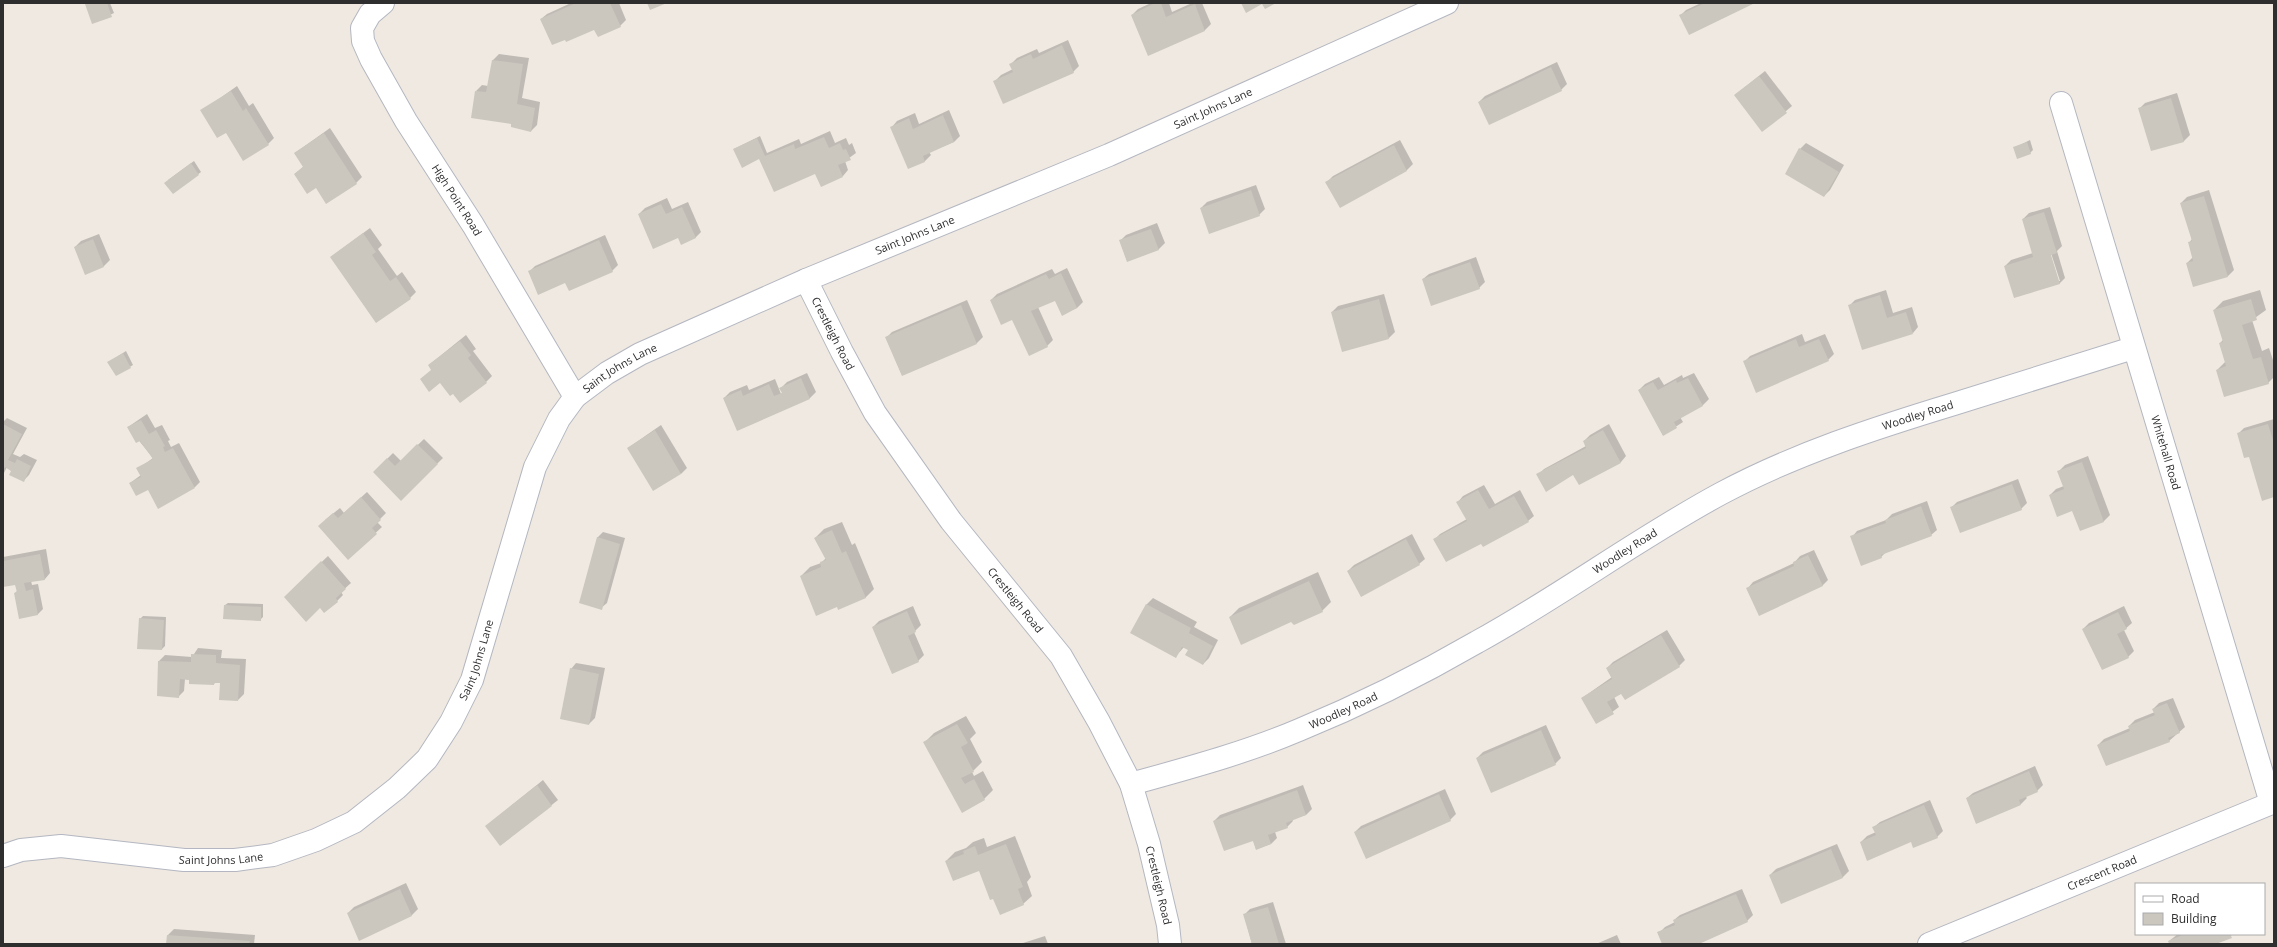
<svg xmlns="http://www.w3.org/2000/svg" width="2277" height="947" viewBox="0 0 2277 947" font-family="'Open Sans',sans-serif">
<style>
.shadow{fill:#0003;fill-rule:evenodd}
.building{fill:#cbc7bf}
.lines{fill:none;stroke-linecap:round;stroke-linejoin:round}
.minor-casing{stroke:#b4b7c1;stroke-width:24}
.minor{stroke:#fff;stroke-width:22}
.labels{text-anchor:middle;stroke-width:3.5;stroke-linejoin:round;paint-order:stroke}
.street-label{font-size:11px;fill:#2e2e2e;stroke:#fff}
</style>
<rect width="100%" height="100%" fill="#efe9e1"/>
<g class="shadow">
<path d="M87,3H110L114,13L93,23Z"/>
<path d="M571,3H619L626,20L620,26L595,28L541,19L547,14Z"/>
<path d="M1151,3H1169L1172,12L1192,3H1202L1211,24L1205,30L1149,55L1132,15L1138,9Z"/>
<path d="M1701,3H1753L1680,16L1686,10Z"/>
<path d="M1068,40L1079,66L1073,72L995,81L1001,75L1013,69L1011,64L1017,58L1037,49L1039,53Z"/>
<path d="M499,54L529,58L522,98L540,102L537,125L531,131L513,123L476,91L482,85L488,86L493,60Z"/>
<path d="M1557,62L1567,84L1561,90L1479,102L1485,96Z"/>
<path d="M1765,71L1792,106L1762,131L1735,95Z"/>
<path d="M237,86L249,106L253,103L274,138L268,144L226,132L202,111Z"/>
<path d="M2177,93L2190,135L2184,141L2152,150L2139,109L2145,103Z"/>
<path d="M949,110L960,136L954,142L929,152L931,155L925,161L908,167L892,127L897,121L915,113L919,124Z"/>
<path d="M330,128L362,177L356,183L316,187L295,174L304,166L295,153Z"/>
<path d="M830,131L835,143L846,138L849,145L852,143L856,153L845,161L848,170L843,176L816,173L734,149L760,136L767,153L799,139L801,144Z"/>
<path d="M1400,140L1413,164L1407,170L1340,207L1327,182L1333,176Z"/>
<path d="M2030,140L2033,150L2030,153L2014,148Z"/>
<path d="M1806,143L1844,165L1830,190L1824,196L1800,149Z"/>
<path d="M194,161L201,172L173,193L168,180Z"/>
<path d="M1256,185L1265,209L1259,215L1201,208L1207,202Z"/>
<path d="M2209,190L2234,270L2228,276L2187,263L2193,257L2189,243L2192,239L2181,203L2187,197Z"/>
<path d="M667,198L672,209L688,202L701,232L695,238L679,236L639,214L645,208Z"/>
<path d="M2050,207L2062,246L2057,251L2065,278L2059,284L2005,266L2011,260L2033,253L2023,219L2029,213ZM2048,250H2050L2060,281H2058Z"/>
<path d="M1157,223L1165,243L1159,249L1127,260L1120,241L1126,235Z"/>
<path d="M370,228L382,245L378,249L397,276L402,272L416,292L410,298L331,257Z"/>
<path d="M99,234L110,260L104,266L86,273L75,247L81,241Z"/>
<path d="M605,235L618,265L612,271L566,282L529,272L535,266Z"/>
<path d="M1476,257L1485,282L1479,288L1423,279L1429,274Z"/>
<path d="M1067,268L1083,302L1077,308L1062,314L1056,299L1038,307L1053,340L1047,346L991,300L997,294L1052,269L1055,274Z"/>
<path d="M1886,290L1893,313L1912,307L1918,327L1913,333L1849,306L1855,300Z"/>
<path d="M2260,290L2266,310L2252,320L2262,351L2269,348L2274,363V377L2268,383L2217,370L2226,361L2220,343L2223,340L2214,310L2223,301Z"/>
<path d="M1384,294L1395,332L1389,338L1332,312L1338,306Z"/>
<path d="M967,300L983,337L977,343L902,375L886,338L892,332Z"/>
<path d="M1802,334L1805,342L1825,334L1834,354L1828,360L1745,361L1750,356Z"/>
<path d="M466,335L476,349L473,351L492,376L486,382L429,365Z"/>
<path d="M126,351L133,365L116,375L109,362Z"/>
<path d="M807,373L816,392L810,398L738,430L724,398L730,392L747,385L749,390L775,379L781,394L783,393L781,388L787,382Z"/>
<path d="M1694,373L1709,399L1703,405L1680,417L1683,422L1663,435L1639,390L1645,384L1659,377L1664,385L1682,375L1683,378Z"/>
<path d="M147,414L155,428L162,425L170,440L168,441L171,447L179,443L200,482L195,487L148,488L130,483L141,475L138,469L153,458L128,427Z"/>
<path d="M7,418L27,428L13,454L20,457L24,454L37,460L29,475L23,481L7,467L3,475V422Z"/>
<path d="M2274,419V496L2238,434L2244,428Z"/>
<path d="M1609,424L1626,456L1621,462L1579,484L1574,473L1538,475L1544,469L1586,446L1584,441L1590,435Z"/>
<path d="M661,425L687,468L681,474L628,448Z"/>
<path d="M424,439L443,458L401,499L374,472L393,453L401,461Z"/>
<path d="M2088,456L2110,515L2104,521L2080,529L2073,509L2050,495L2056,489L2064,486L2059,471L2065,465Z"/>
<path d="M2018,479L2027,503L2021,509L1951,508L1957,502Z"/>
<path d="M1484,485L1495,504L1520,490L1534,516L1528,521L1481,542L1435,539L1440,534L1467,519L1458,502L1463,496Z"/>
<path d="M367,492L386,513L377,522L382,527L348,558L325,520L340,508L344,513Z"/>
<path d="M1927,501L1937,530L1931,535L1886,552L1881,557L1852,537L1857,531L1886,520L1892,514Z"/>
<path d="M842,522L852,545L855,543L874,589L865,598L838,606L801,576L810,567L821,563L826,558L815,538L824,529Z"/>
<path d="M603,532L625,538L607,603L601,608L597,538Z"/>
<path d="M1412,534L1425,559L1419,564L1348,571L1354,565Z"/>
<path d="M46,549L50,573L45,579L31,581L32,585L38,584L43,609L37,615L15,593L17,591L16,584L3,586V557Z"/>
<path d="M1814,550L1828,580L1822,586L1748,588L1753,582L1794,563L1800,556Z"/>
<path d="M328,556L351,583L341,592L343,595L337,601L320,606L285,597Z"/>
<path d="M1318,572L1331,602L1322,611L1291,621L1230,617L1239,608Z"/>
<path d="M1153,598L1197,622L1194,627L1218,640L1209,658L1203,664L1190,650L1184,647L1176,656L1132,633L1147,604Z"/>
<path d="M228,603L263,604V617L260,620L225,605Z"/>
<path d="M913,606L921,625L914,632L924,655L918,661L873,627L879,621Z"/>
<path d="M2124,606L2132,623L2124,630L2134,651L2128,657L2083,629L2089,623Z"/>
<path d="M143,616L166,617L165,646L162,649L138,648L140,619Z"/>
<path d="M1667,630L1685,660L1679,666L1614,697L1619,707L1597,723L1582,698L1612,677L1607,668L1613,662Z"/>
<path d="M198,648L222,650L221,658L246,659L244,694L238,700L221,682H216L214,684L185,679L184,691L178,697L158,695L159,661L165,655L192,657Z"/>
<path d="M576,663L605,668L595,718L589,724L571,669Z"/>
<path d="M2173,698L2185,727L2169,741L2098,745L2104,739L2130,728L2129,726L2135,720L2155,712L2153,709L2159,703Z"/>
<path d="M966,716L976,733L970,739L982,762L972,772L974,776L983,771L993,790L984,799L962,811L925,742L934,733Z"/>
<path d="M1546,725L1561,758L1555,764L1477,758L1483,752Z"/>
<path d="M2035,766L2043,785L2037,791L2025,796L2027,798L2021,804L1977,823L1967,798L1973,793Z"/>
<path d="M543,780L558,800L501,845L486,826Z"/>
<path d="M1303,785L1312,809L1306,815L1292,819L1293,821L1287,827L1275,832L1277,838L1271,844L1256,849L1253,840L1214,821L1220,815Z"/>
<path d="M1445,789L1456,814L1450,820L1355,832L1361,826Z"/>
<path d="M1930,800L1943,831L1937,837L1861,842L1867,836L1876,832L1874,827L1880,822Z"/>
<path d="M1015,836L1031,877L1027,882L1032,896L1023,904L979,870L946,861L955,852L966,848L973,842L984,838L987,847Z"/>
<path d="M1837,844L1849,871L1843,877L1781,902L1770,875L1776,869Z"/>
<path d="M406,883L418,909L412,915L360,939L348,913L354,907Z"/>
<path d="M1742,889L1753,915L1747,921L1694,944H1663L1659,933L1665,927L1675,922L1674,920L1680,915Z"/>
<path d="M1273,902L1286,944H1252L1244,915L1250,909Z"/>
<path d="M174,929L255,935L254,944H168V935Z"/>
<path d="M2178,934H2234L2214,944H2170L2169,941Z"/>
<path d="M1617,935L1621,944H1596Z"/>
<path d="M1045,936L1048,944H1022L1023,943Z"/>
</g>
<g class="building">
<path d="M107,3L112,17L92,24L85,4Z"/>
<path d="M576,3H610L621,27L598,37L594,30L566,42L565,40L552,45L540,19Z"/>
<path d="M647,3H667L650,10Z"/>
<path d="M1155,3H1161L1166,17L1195,4L1205,31L1148,56L1131,15Z"/>
<path d="M1241,3H1276L1265,9L1262,4L1246,13Z"/>
<path d="M1705,3H1755L1689,35L1679,15Z"/>
<path d="M1062,45L1074,73L1003,104L993,81L1013,72L1009,64L1031,54L1033,59Z"/>
<path d="M492,60L523,64L517,104L535,108L531,132L511,127V124L471,118L475,91L486,92Z"/>
<path d="M1551,67L1562,91L1489,125L1478,102Z"/>
<path d="M1759,76L1787,113L1762,132L1734,95Z"/>
<path d="M231,91L243,111L246,108L269,145L243,161L226,133L217,138L200,110Z"/>
<path d="M2171,98L2184,142L2151,151L2138,108Z"/>
<path d="M943,115L954,142L923,156L925,162L908,169L890,127L909,118L913,129Z"/>
<path d="M324,133L357,184L326,204L316,188L307,194L294,174L303,167L294,153Z"/>
<path d="M824,137L829,148L840,143L843,150L846,149L851,160L838,165L843,177L821,187L815,174L774,192L759,159L742,168L733,149L757,138L765,156L794,144L795,149Z"/>
<path d="M2027,142L2031,154L2017,159L2013,147Z"/>
<path d="M1394,145L1407,171L1340,208L1325,182Z"/>
<path d="M1799,148L1839,172L1824,197L1785,174Z"/>
<path d="M191,163L199,175L173,194L164,183Z"/>
<path d="M1251,190L1260,216L1209,234L1200,208Z"/>
<path d="M2204,196L2228,277L2193,287L2186,263L2193,261L2188,242L2192,241L2180,203Z"/>
<path d="M661,204L666,214L682,207L696,238L681,245L678,238L653,249L638,214Z"/>
<path d="M2044,212L2057,253L2051,255L2060,284L2014,298L2004,266L2033,257L2022,219Z"/>
<path d="M1151,229L1159,250L1127,262L1119,240Z"/>
<path d="M363,233L376,252L372,255L390,281L396,277L411,299L376,323L330,257Z"/>
<path d="M93,239L104,267L85,275L74,247Z"/>
<path d="M599,240L613,272L569,291L565,283L538,295L528,271Z"/>
<path d="M1470,262L1480,289L1431,306L1422,279Z"/>
<path d="M1061,273L1077,308L1062,316L1055,301L1031,311L1048,347L1029,356L1012,320L1001,325L990,300L1046,274L1049,279Z"/>
<path d="M1880,295L1887,318L1906,312L1913,334L1862,350L1848,305Z"/>
<path d="M1379,299L1389,339L1342,352L1331,312Z"/>
<path d="M2251,299L2257,320L2242,325L2253,359L2261,357L2269,384L2224,397L2216,370L2226,366L2219,343L2223,342L2213,310Z"/>
<path d="M961,305L977,344L902,376L885,337Z"/>
<path d="M1796,339L1799,347L1819,339L1829,361L1756,393L1743,361Z"/>
<path d="M460,341L471,355L468,358L487,383L460,403L453,394L450,396L440,383L429,392L420,379L431,370L428,365Z"/>
<path d="M123,353L131,368L116,376L107,362Z"/>
<path d="M801,378L810,399L737,431L723,398L741,390L743,396L769,384L774,396L782,393L779,388Z"/>
<path d="M1688,378L1703,406L1674,422L1677,428L1663,436L1638,390L1653,382L1658,390L1676,380L1677,383Z"/>
<path d="M141,420L149,434L156,430L165,446L163,447L165,452L173,448L195,488L158,509L148,490L136,496L129,483L141,477L136,468L153,459L140,441L136,443L127,427Z"/>
<path d="M3,424L22,434L8,460L15,463L17,459L31,466L24,482L9,475L11,471L5,467L3,471Z"/>
<path d="M2268,424L2274,443V497L2262,501L2249,457L2244,458L2237,433Z"/>
<path d="M655,430L681,474L653,491L627,448Z"/>
<path d="M1603,430L1621,463L1579,485L1573,475L1546,492L1536,474L1586,448L1583,441Z"/>
<path d="M417,444L438,464L401,501L373,472L387,458L395,466Z"/>
<path d="M2082,462L2104,522L2080,531L2072,511L2057,517L2049,495L2064,489L2057,471Z"/>
<path d="M2012,484L2022,510L1960,533L1950,507Z"/>
<path d="M1478,490L1489,509L1514,496L1529,522L1483,547L1481,544L1446,562L1433,539L1467,521L1456,502Z"/>
<path d="M361,497L381,520L372,528L377,534L348,560L318,526L333,513L338,518Z"/>
<path d="M1921,506L1932,536L1881,555L1882,558L1861,566L1850,536L1886,523L1885,520Z"/>
<path d="M832,530L842,553L846,551L866,598L838,610L837,607L816,616L800,576L821,567L820,562L826,560L814,538Z"/>
<path d="M597,537L620,544L602,610L579,603Z"/>
<path d="M1406,539L1420,565L1361,597L1347,571Z"/>
<path d="M40,554L45,580L24,583L26,591L33,589L38,615L19,619L14,593L17,592L15,585L3,587V561Z"/>
<path d="M1808,555L1823,586L1759,616L1746,588L1794,566L1793,562Z"/>
<path d="M321,561L346,589L336,598L338,602L324,613L320,608L306,622L284,597Z"/>
<path d="M1309,581L1323,612L1294,625L1291,622L1241,645L1229,617Z"/>
<path d="M1146,604L1191,628L1189,633L1213,646L1203,665L1185,655L1188,650L1182,647L1176,658L1130,633Z"/>
<path d="M224,605L261,607V621L223,619Z"/>
<path d="M907,611L916,632L908,636L919,662L892,674L872,627Z"/>
<path d="M2118,612L2127,629L2117,634L2129,658L2102,670L2082,629Z"/>
<path d="M139,618L164,620L162,650L137,649Z"/>
<path d="M1661,635L1680,667L1625,700L1621,694L1607,702L1614,714L1596,724L1581,698L1612,679L1606,668Z"/>
<path d="M191,654L216,655V663L240,665L238,701L219,700L220,683H214V685L189,684V680L180,679L179,698L157,696L158,661L191,662Z"/>
<path d="M570,668L599,674L589,725L560,719Z"/>
<path d="M2167,703L2180,733L2168,738L2170,742L2106,766L2097,745L2130,731L2128,726L2155,715L2152,709Z"/>
<path d="M957,724L968,743L961,747L974,772L961,778L965,784L974,779L985,800L962,813L923,742Z"/>
<path d="M1541,730L1556,765L1491,793L1476,758Z"/>
<path d="M2029,771L2038,792L2019,800L2021,805L1976,824L1966,798Z"/>
<path d="M537,785L552,806L500,846L485,826Z"/>
<path d="M1297,790L1306,815L1286,823L1288,828L1268,835L1271,844L1256,850L1253,841L1224,851L1213,821Z"/>
<path d="M1439,794L1451,821L1366,859L1354,832Z"/>
<path d="M1924,805L1938,838L1913,848L1911,842L1867,861L1860,842L1876,835L1872,827Z"/>
<path d="M1006,844L1023,887L1018,889L1024,905L1000,915L993,899L990,900L979,871L953,881L945,861L964,854L963,851L975,846L978,855Z"/>
<path d="M1831,849L1843,878L1781,904L1769,875Z"/>
<path d="M400,889L412,916L359,941L347,913Z"/>
<path d="M1736,894L1748,922L1699,944H1662L1657,932L1675,925L1673,920Z"/>
<path d="M1268,907L1279,944H1252L1243,914Z"/>
<path d="M2185,934H2230L2232,938L2216,944H2169L2168,941Z"/>
<path d="M167,935L250,941L249,944H166Z"/>
</g>
<g class="lines">
<g class="minor-casing">
<g id="minor">
<path id="s1" d="M383,3L370,14L362,28L363,41L371,59L406,121L473,225L575,397"/>
<path id="s2" d="M2061,103L2271,803"/>
<path id="s3" d="M806,280L842,352L875,413L951,521L1061,656L1099,722L1131,784L1149,844L1168,925L1170,944"/>
<path id="s4" d="M1131,784C1188,768 1245,753 1299,730C1360,705 1420,675 1477,642C1561,596 1638,538 1722,493C1795,454 1875,428 1954,404C2013,386 2073,367 2133,348"/>
<path id="s5" d="M3,856L21,850L61,846L184,860H235L273,855L316,840L354,822L397,788L427,759L451,722L472,680L535,467L559,419L575,397L607,373L640,354L806,280L1109,155L1447,3"/>
<path id="s6" d="M1929,944L2274,802"/>
</g>
</g>
<use href="#minor" class="minor"/>
</g>
<g class="labels">
<g class="street-label">
<text dy="4" stroke="none"><textPath href="#s5" startOffset="1552">Saint Johns Lane</textPath></text>
<text dy="4" stroke="none"><textPath href="#s1" startOffset="231">High Point Road</textPath></text>
<text dy="4" stroke="none"><textPath href="#s5" startOffset="1228">Saint Johns Lane</textPath></text>
<text dy="4" stroke="none"><textPath href="#s3" startOffset="60">Crestleigh Road</textPath></text>
<text dy="4" stroke="none"><textPath href="#s5" startOffset="904">Saint Johns Lane</textPath></text>
<text dy="4" stroke="none"><textPath href="#s4" startOffset="873">Woodley Road</textPath></text>
<text dy="4" stroke="none"><textPath href="#s2" startOffset="365">Whitehall Road</textPath></text>
<text dy="4" stroke="none"><textPath href="#s4" startOffset="549">Woodley Road</textPath></text>
<text dy="4" stroke="none"><textPath href="#s3" startOffset="384">Crestleigh Road</textPath></text>
<text dy="4" stroke="none"><textPath href="#s5" startOffset="568">Saint Johns Lane</textPath></text>
<text dy="4" stroke="none"><textPath href="#s4" startOffset="225">Woodley Road</textPath></text>
<text dy="4" stroke="none"><textPath href="#s5" startOffset="220">Saint Johns Lane</textPath></text>
<text dy="4" stroke="none"><textPath href="#s6" startOffset="187">Crescent Road</textPath></text>
<text dy="4" stroke="none"><textPath href="#s3" startOffset="707">Crestleigh Road</textPath></text>
</g>
</g>
<rect width="2277" height="947" fill="none" stroke="#2e2e2e" stroke-width="8"/>
<rect x="2135" y="883" width="130" height="52" fill="#ffffff" stroke="#ababab"/>
<rect x="2143" y="896" width="20" height="6" fill="#ffffff" stroke="#ababab"/>
<text x="2171" y="903" font-size="12" fill="#2e2e2e">Road</text>
<rect x="2143" y="913" width="20" height="12" fill="#cbc7bf" stroke="#ababab"/>
<text x="2171" y="923" font-size="12" fill="#2e2e2e">Building</text>
</svg>
